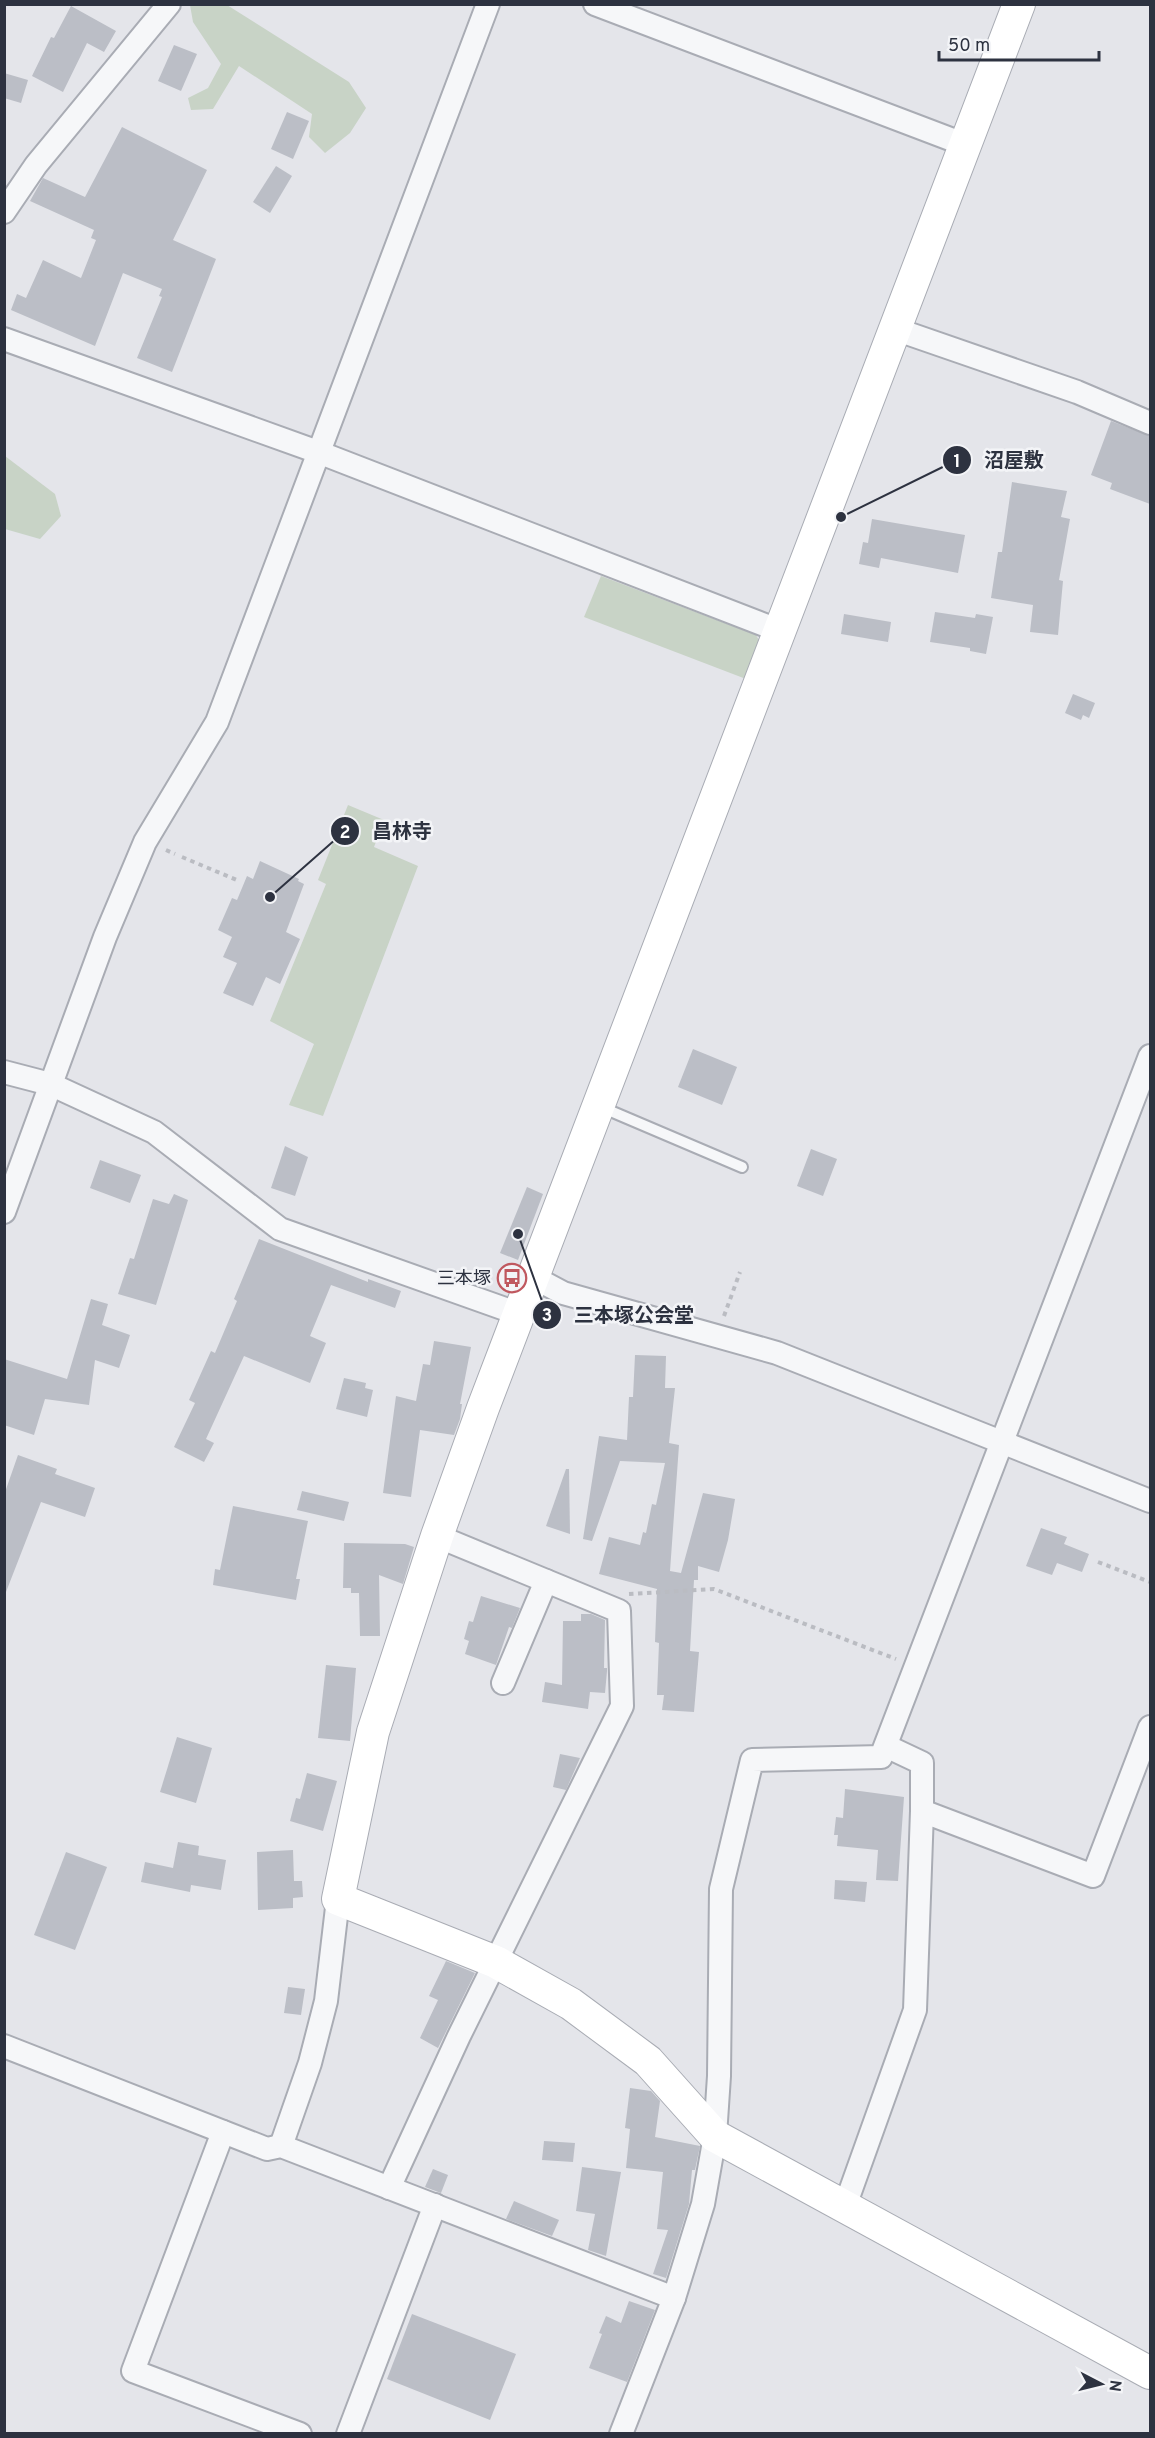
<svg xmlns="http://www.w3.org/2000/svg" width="1155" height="2438" viewBox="0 0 1155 2438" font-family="Overpass,'Noto Sans JP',sans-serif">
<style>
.green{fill:#c8d3c6}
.building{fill:#bbbec6}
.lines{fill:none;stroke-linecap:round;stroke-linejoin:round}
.lane-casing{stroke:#a9acb4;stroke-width:14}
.street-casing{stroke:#a9acb4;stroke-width:26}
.secondary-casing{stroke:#a9acb4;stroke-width:34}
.path{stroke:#babcc2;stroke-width:4;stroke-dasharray:4.5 4.5;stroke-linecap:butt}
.lane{stroke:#f6f7f9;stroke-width:10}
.street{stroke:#f6f7f9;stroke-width:22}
.secondary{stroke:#fff;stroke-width:32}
.labels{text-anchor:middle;stroke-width:5;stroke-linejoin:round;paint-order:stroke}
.poi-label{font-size:18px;fill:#2d3240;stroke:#f3f4f7;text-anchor:end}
.leader{fill:none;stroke:#2d3240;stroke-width:2}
.callout-dot{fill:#2d3240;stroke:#f3f4f7;stroke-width:2}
.mark-label{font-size:18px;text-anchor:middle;font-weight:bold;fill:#fff}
.callout-label{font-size:20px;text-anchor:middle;font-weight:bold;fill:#2d3240;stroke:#f3f4f7;stroke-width:5;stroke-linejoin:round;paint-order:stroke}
</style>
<rect width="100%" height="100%" fill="#e4e5ea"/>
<g class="green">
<path d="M190,5H227L349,82L366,108L350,133L325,153L309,137L312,114L239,66L213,109L191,110L188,98L208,88L221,64L193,22Z"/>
<path d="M5,456L55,494L61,516L40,539L5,529Z"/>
<path d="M601,576L756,635L760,642L746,679L584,617Z"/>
<path d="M348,805L384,820L374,847L418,866L323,1116L289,1105L314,1044L270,1021L326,884L318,880Z"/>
</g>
<g class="building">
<path d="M71,6L116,31L104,52L87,43L63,92L32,76L51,37L54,38Z"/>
<path d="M174,45L197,54L181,91L158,81Z"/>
<path d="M4,73L28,80L21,103L4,98Z"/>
<path d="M287,112L309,121L293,159L271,149Z"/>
<path d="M122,127L207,170L173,240L216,259L172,372L137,358L162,297L159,296L162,289L123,273L95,346L11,310L17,294L26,298L43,260L81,278L96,240L91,238L94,230L30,201L43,178L85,197Z"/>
<path d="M276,166L292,176L270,213L253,202Z"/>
<path d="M1111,421L1150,436V504L1110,489L1112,483L1091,475Z"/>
<path d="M1012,482L1067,491L1061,517L1070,519L1059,580L1063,581L1058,635L1030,632L1033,605L991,598L998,552H1002Z"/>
<path d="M872,519L965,535L958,573L881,558L879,568L859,564L863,542L868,543Z"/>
<path d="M935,612L975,618L976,614L993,617L986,654L970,651V648L930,642Z"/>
<path d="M844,614L891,622L888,642L841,634Z"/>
<path d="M1073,694L1095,703L1089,718L1083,715L1081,720L1065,713Z"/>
<path d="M260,861L299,879L298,881L304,884L286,932L300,939L280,984L266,977L253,1006L223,993L237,963L223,957L232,937L218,930L232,898L237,900L247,876L253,879Z"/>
<path d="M693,1049L737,1067L722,1105L678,1087Z"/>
<path d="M285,1146L308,1157L295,1196L271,1188Z"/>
<path d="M811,1149L837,1159L823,1196L797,1186Z"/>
<path d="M100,1160L141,1175L130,1203L90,1188Z"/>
<path d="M527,1187L543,1194L518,1260L500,1253Z"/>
<path d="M174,1194L188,1200L156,1305L118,1294L130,1258L134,1259L153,1199L169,1204Z"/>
<path d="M259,1239L368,1282V1279L401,1291L395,1308L331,1285L310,1336L326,1343L310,1383L244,1356L206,1439L214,1443L204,1462L174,1447L195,1403L189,1400L211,1351L215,1353L237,1301L234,1299Z"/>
<path d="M91,1299L108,1304L102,1325L130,1335L119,1368L95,1360L89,1405L45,1399L34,1435L4,1425V1359L67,1379Z"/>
<path d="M434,1341L471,1347L460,1404H462L460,1419L454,1435L420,1430L411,1497L383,1493L396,1396L416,1401L423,1364L430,1365Z"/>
<path d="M635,1355L666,1356L665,1388H675L669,1443L679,1445L670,1571L681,1573L703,1493L735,1499L728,1540L719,1572L698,1566V1580H694L690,1651L699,1652L694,1712L662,1710L664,1695H657L659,1643L655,1642L657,1589L599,1574L609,1537L640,1545L643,1532L646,1533L652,1504L656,1505L665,1463L620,1461L592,1541L583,1539L599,1436L627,1440L629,1397H633Z"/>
<path d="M344,1378L366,1383L365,1388L373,1390L367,1417L336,1409Z"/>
<path d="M18,1455L57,1469L55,1474L95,1488L85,1517L41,1502L6,1592L4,1495Z"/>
<path d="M566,1469H569L570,1534L546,1526Z"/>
<path d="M302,1491L349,1502L344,1521L297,1510Z"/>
<path d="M233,1506L308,1521L296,1579H300L296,1600L213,1585L215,1569L220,1570Z"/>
<path d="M1041,1528L1067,1537L1064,1544L1089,1554L1082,1572L1057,1563L1052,1575L1026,1566Z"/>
<path d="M344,1543L405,1544L414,1547L403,1584L379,1575L380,1636H360L359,1593H351V1588H343Z"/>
<path d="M481,1596L520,1608L512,1628L509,1627L496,1665L465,1654L469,1641L464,1639L469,1621L473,1622Z"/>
<path d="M581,1614H591L605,1620L604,1668H607V1671L605,1693L590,1692L588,1709L542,1702L545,1682L562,1685L563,1621H581Z"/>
<path d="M326,1665L356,1668L350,1741L318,1738Z"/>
<path d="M177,1737L212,1748L196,1803L160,1792Z"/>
<path d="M560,1754L580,1758L566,1790L553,1787Z"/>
<path d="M307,1773L337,1781L323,1831L290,1821L296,1798L300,1799Z"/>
<path d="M845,1789L904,1797L898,1881L876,1880L878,1850L837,1846L838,1835H834L836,1817L843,1818Z"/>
<path d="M178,1842L199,1846L198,1855L226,1860L221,1890L191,1885L190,1892L141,1882L145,1862L173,1868Z"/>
<path d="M293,1850L294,1881H302L303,1897L293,1898V1908L258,1910L257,1852Z"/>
<path d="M66,1852L107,1867L75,1950L34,1935Z"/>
<path d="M835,1880L867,1882L865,1902L834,1899Z"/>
<path d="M446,1961L475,1973L438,2048L420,2038L438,2000L429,1996Z"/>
<path d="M288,1987L305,1989L301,2015L284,2013Z"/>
<path d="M630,2088L651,2091L660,2101L655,2137L700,2146L695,2170H692L689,2204L666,2278L653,2274L668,2230L657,2229L663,2172L626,2168L630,2129L625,2128Z"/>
<path d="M544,2141L575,2143L573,2162L542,2160Z"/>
<path d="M582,2167L621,2172L606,2256L588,2250L595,2214L576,2211Z"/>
<path d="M433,2169L448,2175L441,2193L425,2187Z"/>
<path d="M514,2201L559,2220L552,2236L506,2219Z"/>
<path d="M629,2301L655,2310L627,2382L589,2368L602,2334L599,2333L606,2316L621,2323Z"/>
<path d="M412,2314L516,2354L490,2420L387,2379Z"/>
</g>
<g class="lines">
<g class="lane-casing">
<path id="lane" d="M601,1107L742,1167"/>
</g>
<g class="street-casing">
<g id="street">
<path d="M595,4L966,145"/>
<path d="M4,212L36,165L169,4"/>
<path d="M895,329L1077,392L1150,423"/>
<path d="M4,339L318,452L780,631"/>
<path d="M4,1072L50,1084L154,1132L280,1229L519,1314"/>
<path d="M4,1212L105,937L145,842L217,722L488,4"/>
<path d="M533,1277L563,1293L777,1353L1150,1501"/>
<path d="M503,1683L546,1581"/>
<path d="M886,1746L922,1763V1811"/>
<path d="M4,2046L267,2149L281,2146L674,2298L703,2204L715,2136L719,2076L721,1889L752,1760L881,1757L1150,1056"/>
<path d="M223,2132L133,2371L300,2434"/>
<path d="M281,2146L310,2063L326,2001L338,1899"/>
<path d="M389,2188L459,2036L622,1706L619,1611L437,1536"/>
<path d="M845,2206L915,2010L922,1811L1093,1876L1150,1727"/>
<path d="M348,2434L435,2205"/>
<path d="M621,2434L674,2298"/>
</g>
</g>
<g class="secondary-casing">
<path id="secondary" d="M1019,4L483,1408L437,1536L373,1732L338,1899L496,1962L571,2004L648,2061L715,2136L1150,2373"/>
</g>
<g class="path">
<path d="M166,850L175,854"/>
<path d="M182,857L239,881"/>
<path d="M724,1316L740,1272"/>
<path d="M1098,1562L1150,1582"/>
<path d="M629,1594L714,1589L896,1659"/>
</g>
<use href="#lane" class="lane"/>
<use href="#street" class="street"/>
<use href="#secondary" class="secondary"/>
</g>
<defs>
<g id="bus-ring" transform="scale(1.5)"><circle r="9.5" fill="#f3f4f7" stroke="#c0585f" stroke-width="1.5"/><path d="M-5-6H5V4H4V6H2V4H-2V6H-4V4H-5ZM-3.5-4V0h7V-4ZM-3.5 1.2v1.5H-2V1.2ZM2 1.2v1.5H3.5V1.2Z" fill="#c0585f"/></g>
</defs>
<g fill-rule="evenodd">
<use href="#bus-ring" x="512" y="1278"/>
</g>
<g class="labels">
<g class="poi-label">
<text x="491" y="1284">三本塚</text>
</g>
</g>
<path class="leader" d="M841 517L957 460M270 897L345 831M518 1234L547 1315"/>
<g class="callout-dot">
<circle cx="841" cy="517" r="6"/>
<circle cx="270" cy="897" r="6"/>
<circle cx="518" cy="1234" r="6"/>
<circle cx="957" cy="460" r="15"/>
<circle cx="345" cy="831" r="15"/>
<circle cx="547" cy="1315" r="15"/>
</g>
<g class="mark-label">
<text x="957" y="467">1</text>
<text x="345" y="838">2</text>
<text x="547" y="1321">3</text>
</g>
<g class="callout-label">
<text x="1014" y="467">沼屋敷</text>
<text x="402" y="838">昌林寺</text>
<text x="634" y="1322">三本塚公会堂</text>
</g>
<rect width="1155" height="2438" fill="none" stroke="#2d3240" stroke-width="12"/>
<g transform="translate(1101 2384) rotate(97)" stroke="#f3f4f7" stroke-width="4.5" paint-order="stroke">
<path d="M0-4.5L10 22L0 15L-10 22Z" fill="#2d3240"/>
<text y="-9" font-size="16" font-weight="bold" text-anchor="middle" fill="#2d3240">N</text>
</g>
<path d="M939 51v9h160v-9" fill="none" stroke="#2d3240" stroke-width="3"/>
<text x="948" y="51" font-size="18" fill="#2d3240" stroke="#f3f4f7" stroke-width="4.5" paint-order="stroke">50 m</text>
</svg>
